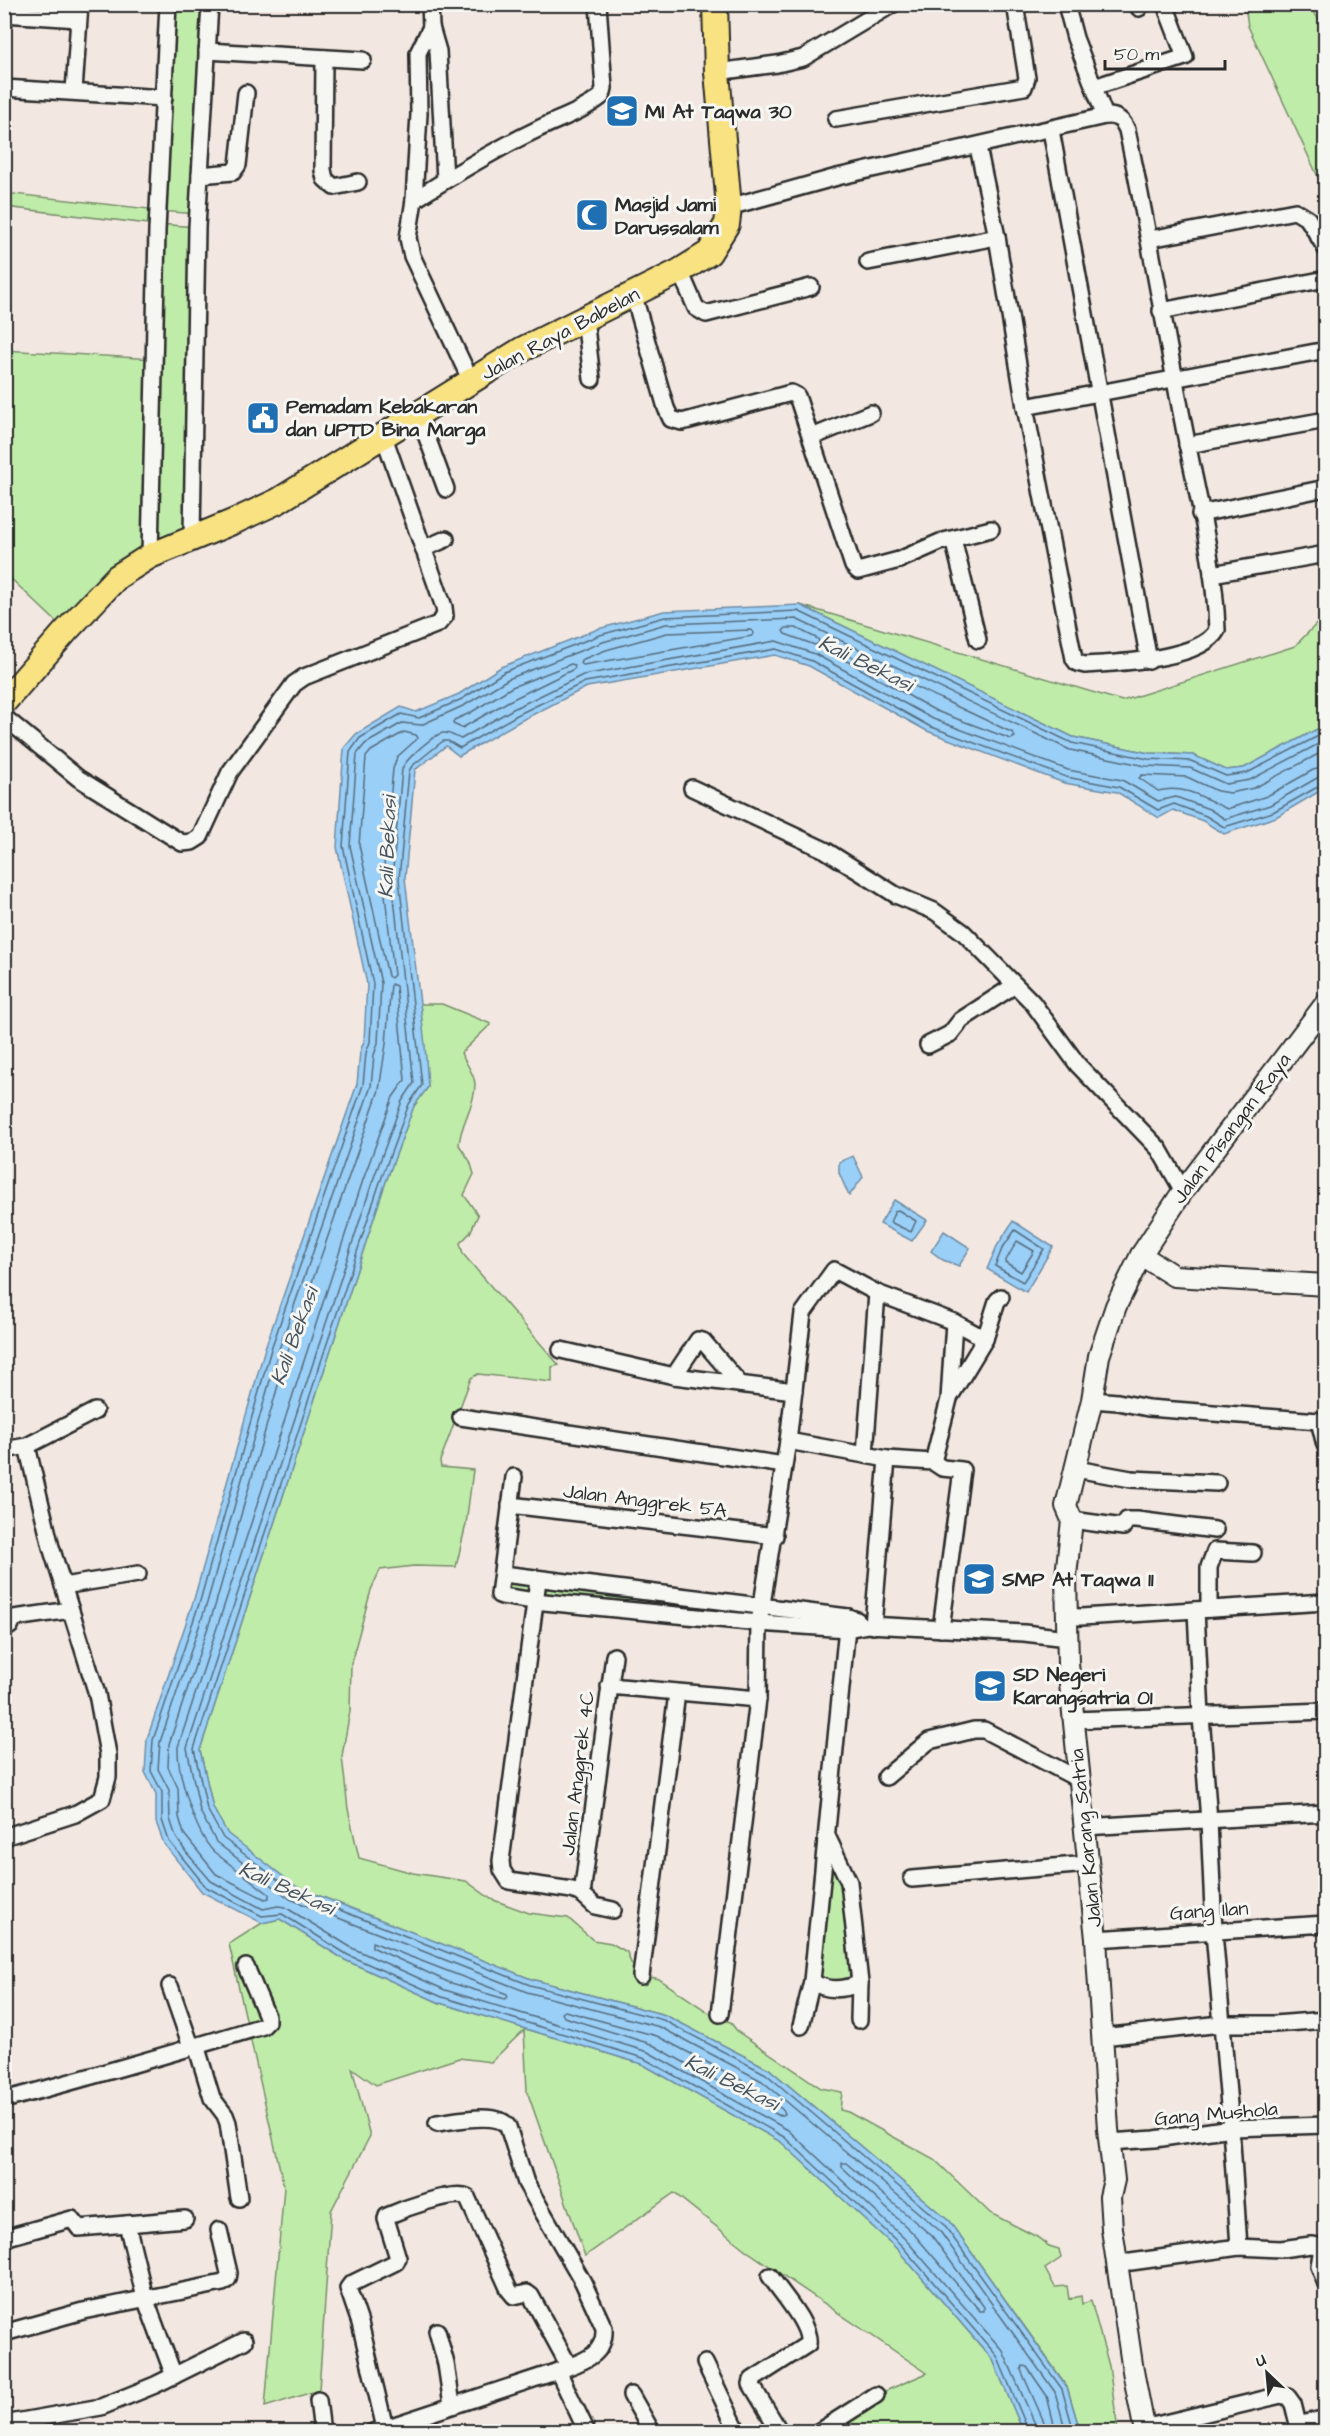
<svg xmlns="http://www.w3.org/2000/svg" width="1330" height="2436" viewBox="0 0 1330 2436" font-family="'Architects Daughter',sans-serif">
<style>
.green{fill:#c0eca9;stroke:#768c6a;stroke-width:1.5}
.water{fill:#9acff8;stroke:#6e8da6;stroke-width:1.5}
.lines{fill:none;stroke-linecap:round;stroke-linejoin:round}
.shore{stroke:#576d7d;stroke-width:1.5}
.minor-casing{stroke:#2b2b2b;stroke-width:20}
.tertiary-casing{stroke:#2b2b2b;stroke-width:24}
.primary-casing{stroke:#2b2b2b;stroke-width:28}
.minor{stroke:#f6f6f2;stroke-width:15}
.tertiary{stroke:#f6f6f2;stroke-width:20}
.primary{stroke:#f8e281;stroke-width:24}
.labels{text-anchor:middle;stroke-width:6;stroke-linejoin:round;paint-order:stroke}
.poi-label{font-size:20px;font-weight:bold;fill:#2b2b2b;stroke:#f6f6f2;text-anchor:start}
.street-label{font-size:20px;fill:#2b2b2b;stroke:#f6f6f2}
.water-label{font-size:21px;font-style:italic;fill:#47545e;stroke:#f6f6f2}
</style>
<rect width="100%" height="100%" fill="#f3e8e1"/>
<filter id="ink" filterUnits="userSpaceOnUse"><feTurbulence type="fractalNoise" baseFrequency=".0167" numOctaves="2"/><feDisplacementMap in="SourceGraphic" scale="12" xChannelSelector="R" yChannelSelector="G"/><feConvolveMatrix kernelMatrix="1 2 1 2 8 2 1 2 1" color-interpolation-filters="sRGB"/></filter>
<g filter="url(#ink)">
<g class="green">
<path d="M168,5H210L198,214L159,211L158,224L197,227L192,537L150,556L66,631L5,573L4,350L154,359L157,225L5,207V193L158,210Z"/>
<path d="M1245,5H1307L1325,26V192L1248,26Z"/>
<path d="M800,605L1122,701L1295,646L1325,615V725L1244,768L1226,770L1193,755L1149,753L1073,737Z"/>
<path d="M420,1004H442L491,1024L461,1053C465,1062 475,1075 475,1084C475,1106 460,1124 459,1145L470,1161L474,1174L464,1195L478,1215L470,1233L460,1243L463,1254L559,1365L552,1367V1382L478,1374L471,1378L440,1461L441,1467L473,1470L466,1524L456,1567L414,1566L380,1570L371,1590L351,1663L350,1711L342,1756L348,1809L359,1858L413,1873L466,1881L491,1899L529,1913L568,1918L593,1940L611,1943L627,1952L631,1963L647,1976L659,1979L714,2016L730,2022L738,2032L821,2088L842,2092L840,2110L848,2112L934,2159L990,2213L1037,2237L1049,2246L1059,2249L1061,2258L1045,2269L1055,2287L1067,2286L1069,2299L1081,2296L1082,2304L1091,2301L1109,2366L1118,2431H1080L1067,2386L949,2221L769,2069L665,2015L531,1979L297,1887L228,1835L213,1808L200,1750L384,1187L414,1106L428,1087Z"/>
<path d="M503,1574L763,1607L759,1623L502,1596Z"/>
<path d="M827,1835L849,1882L860,1983L819,1986Z"/>
<path d="M280,1919L345,1960L440,2003L642,2064L781,2142L897,2249L993,2360L1023,2431H817L876,2395L927,2373L747,2251L674,2193L585,2256L527,2091L524,2030L491,2062L459,2058L376,2085L352,2068L370,2136L331,2211L319,2390L265,2407L284,2187L229,1944L262,1923Z"/>
</g>
<g class="water">
<path d="M800,605L1073,737L1149,753L1193,755L1226,770L1244,768L1325,725V788L1276,817L1224,834L1203,821L1173,810L1159,818L1117,792L1064,783L927,731L809,666L775,655L587,687L520,721L459,756L446,746L415,770L405,878L425,1045L428,1087L414,1106L384,1187L200,1750L213,1808L228,1834L297,1887L531,1979L665,2015L769,2069L949,2221L1067,2387L1080,2431H1023L993,2360L897,2249L781,2142L642,2064L440,2003L345,1960L280,1919L262,1923L202,1892L164,1844L156,1822V1794L145,1772L147,1739L194,1599L265,1348L357,1084L360,1052L364,1041L367,984L337,847L344,748L356,734L401,707L416,712L459,694L501,667L598,629L664,611Z"/>
<path d="M853,1156L863,1177L849,1196L839,1173V1162Z"/>
<path d="M894,1200L927,1220L912,1241L880,1224Z"/>
<path d="M1013,1221L1053,1247L1026,1292L987,1269L997,1246Z"/>
<path d="M944,1231L970,1248L959,1266L943,1260L931,1251Z"/>
</g>
<g class="lines">
<g class="shore">
<path d="M786,628H796L818,639L819,643L815,645L785,634L783,631Z"/>
<path d="M751,630L754,633L752,636L583,665L580,663L581,660L606,650L667,633Z"/>
<path d="M827,645L1013,733L1015,737L1011,739L936,711L827,650Z"/>
<path d="M571,664L575,665L574,669L509,701L462,728L453,724L454,720L470,713L512,687Z"/>
<path d="M404,732L416,735L418,738L397,757L393,769L383,877L394,975L391,978L388,976L359,845L366,757L371,751Z"/>
<path d="M1326,750L1254,788L1230,793L1217,791L1187,777L1142,775L1139,778L1158,791C1184,784 1204,798 1227,809L1267,796L1313,770L1326,767"/>
<path d="M391,984L396,986L405,1080L393,1097L363,1180L178,1747C177,1773 195,1833 214,1852L269,1894V1898L265,1899L216,1874L184,1834L179,1817L178,1788L168,1767L169,1744L215,1606L287,1354L379,1090L386,1044Z"/>
<path d="M898,1210L916,1221L911,1232L890,1222L895,1211Z"/>
<path d="M1015,1230L1044,1249L1023,1282L995,1266L1002,1249Z"/>
<path d="M1017,1241L1034,1251L1021,1272L1005,1262Z"/>
<path d="M372,1942L507,1994L508,1997L505,1999L448,1982L372,1947Z"/>
<path d="M565,2011L657,2036L756,2088L784,2111L785,2114L780,2116L651,2044L564,2017L562,2013Z"/>
<path d="M842,2163H846L932,2236L984,2307V2311H980L913,2233L842,2167Z"/>
<path d="M1029,2432L997,2356L901,2245L784,2137L643,2058L442,1997L348,1955L282,1914L262,1916L206,1887L169,1841L162,1820V1792L151,1771L153,1740L200,1601L271,1349L363,1085L366,1053L370,1042L373,984L343,846L350,752L360,738L401,714L419,718L462,699L504,672L600,635L665,617L798,611L1072,743L1148,759L1191,761L1226,776L1247,773L1326,732"/>
<path d="M1036,2432L1035,2424L1003,2351L906,2240L788,2130L648,2052L445,1990L352,1948L285,1907L278,1906L263,1909L211,1881L186,1852L176,1837L170,1819L169,1790L158,1769L160,1742L207,1603L278,1352L371,1086L374,1055L378,1043L381,983L350,846L357,754L365,744L402,723L421,725L465,705L508,679L603,642L666,624L796,619L1070,750L1146,766L1190,768L1226,784L1250,780L1326,740"/>
<path d="M1045,2432L1044,2422L1021,2370L1023,2366L1027,2367L1047,2396L1056,2432"/>
<path d="M1066,2432L1055,2392L939,2230L762,2081L660,2027L527,1992L290,1899L216,1842L200,1811L187,1748L372,1183L402,1101L414,1083L392,879L402,769C405,760 433,735 443,733C450,732 455,737 461,739L513,709L583,675L776,641L815,654L933,719L1068,770L1122,780L1158,801L1176,797L1209,809L1225,819L1270,805L1317,778L1326,776"/>
<path d="M1074,2432L1062,2389L944,2225L766,2074L663,2020L530,1985L294,1892L223,1838L207,1809L194,1749L379,1185L409,1104L422,1085L399,879L409,771L412,766L443,741H448L460,748L517,715L585,682L776,649L812,661L929,726L1066,777L1119,787L1158,810L1174,804L1206,816L1224,827L1273,812L1321,785L1326,784"/>
</g>
<g class="minor-casing">
<g id="minor">
<path d="M430,4L431,27"/>
<path d="M1066,4L1075,38L1105,116"/>
<path d="M1138,4L1139,8"/>
<path d="M4,14L78,19"/>
<path d="M207,51L363,60"/>
<path d="M324,58L323,170L325,179L334,187L358,182"/>
<path d="M717,72L777,64L803,58L893,4"/>
<path d="M1094,87L1185,57L1167,10"/>
<path d="M4,88L164,98"/>
<path d="M74,91L80,4"/>
<path d="M836,119L1024,87L1027,78L1015,4"/>
<path d="M1051,130L1149,661"/>
<path d="M200,175L233,172L238,165L246,93"/>
<path d="M445,180L438,51L431,27L418,53L419,114L414,200L408,238L412,256L471,381"/>
<path d="M414,200C453,175 494,150 536,130C558,119 582,112 602,96L604,88L598,4"/>
<path d="M729,207L837,177L1105,116C1117,115 1123,120 1127,130C1148,228 1164,325 1183,422C1196,491 1215,560 1217,630C1201,660 1116,663 1085,665L1077,663L1074,659L1025,407L997,237L978,147"/>
<path d="M1150,239L1295,211L1308,219L1326,249"/>
<path d="M868,262L997,237"/>
<path d="M680,271L696,308L706,314L811,287"/>
<path d="M633,293L666,408L671,419L682,422L791,393L797,396L853,566L858,571L899,560L940,542L991,529"/>
<path d="M1161,311L1326,279"/>
<path d="M585,318L592,379"/>
<path d="M1025,407L1326,350"/>
<path d="M418,413L446,489"/>
<path d="M812,437L871,413"/>
<path d="M1187,445L1326,420"/>
<path d="M1200,514L1326,488"/>
<path d="M192,537L197,227L210,4"/>
<path d="M953,539L978,640"/>
<path d="M425,548L446,539"/>
<path d="M150,556L157,230L168,4"/>
<path d="M1212,574L1326,554"/>
<path d="M4,717L78,778L182,843L192,842L200,837L230,772L294,684L304,677L438,624L445,616L444,607L383,434"/>
<path d="M692,788L825,850L896,895L934,911L963,932L1032,1002L1078,1065L1159,1149L1183,1191"/>
<path d="M928,1045L950,1034L961,1020L1015,985"/>
<path d="M561,1350L674,1376L794,1391"/>
<path d="M674,1376L698,1340L703,1341L740,1384"/>
<path d="M951,1395L985,1339L997,1301L1001,1297"/>
<path d="M1092,1400L1118,1402L1148,1408L1319,1421L1326,1424"/>
<path d="M461,1417L784,1465"/>
<path d="M1319,1421L1325,1445"/>
<path d="M788,1441L887,1459L933,1462L942,1468L962,1470L941,1629"/>
<path d="M4,1450L27,1446L95,1411"/>
<path d="M865,1454L877,1293"/>
<path d="M933,1462L949,1399L954,1322"/>
<path d="M1076,1469L1131,1479L1217,1483"/>
<path d="M514,1477L499,1595L502,1596L534,1601L759,1623L847,1629L868,1625L1024,1633L1067,1638"/>
<path d="M510,1505L775,1536"/>
<path d="M1072,1520L1123,1527L1127,1520H1137L1215,1530"/>
<path d="M503,1574L848,1617L857,1620"/>
<path d="M538,1580L501,1861L502,1870L509,1881L572,1890L582,1894L595,1906L613,1910"/>
<path d="M63,1586L138,1574"/>
<path d="M1209,1609V1567L1215,1551L1253,1553"/>
<path d="M1196,1610L1201,1716L1209,1821L1214,1932L1231,2128L1239,2247"/>
<path d="M1066,1616L1081,1617L1326,1602"/>
<path d="M873,1626L887,1459"/>
<path d="M4,1629L10,1626L14,1618L71,1610"/>
<path d="M609,1686L758,1699"/>
<path d="M1073,1720L1326,1711"/>
<path d="M886,1777L929,1741L974,1730H984L1078,1779"/>
<path d="M1084,1827L1326,1813"/>
<path d="M4,1837L75,1814L102,1799L108,1777V1754L97,1694L51,1547L27,1446"/>
<path d="M912,1879L1088,1864"/>
<path d="M582,1894L614,1656"/>
<path d="M1096,1939L1326,1924"/>
<path d="M641,1976L677,1693"/>
<path d="M812,1981C826,1992 845,1990 860,1983L849,1882L827,1836"/>
<path d="M170,1986L191,2046"/>
<path d="M720,2014L758,1699L759,1623L788,1441L803,1313L834,1270L877,1293L954,1322L985,1339"/>
<path d="M859,2020L860,1983"/>
<path d="M801,2026L812,1981L848,1617"/>
<path d="M1102,2037L1221,2024H1274L1326,2020"/>
<path d="M196,2045L212,2098L225,2115L228,2123L239,2198"/>
<path d="M4,2100C91,2077 177,2052 263,2026L267,2022V2016L246,1967"/>
<path d="M437,2123C454,2121 499,2111 508,2127L526,2183L583,2282L604,2328C606,2357 580,2362 558,2371"/>
<path d="M1109,2142L1155,2139L1231,2128L1326,2125"/>
<path d="M127,2224L145,2298L174,2376"/>
<path d="M4,2238L72,2219L79,2228L185,2219"/>
<path d="M1322,2248L1319,2266L1326,2284"/>
<path d="M1116,2262H1131L1239,2247L1281,2249L1311,2245L1326,2247"/>
<path d="M770,2276C781,2293 811,2325 808,2344L752,2380L751,2384L780,2432"/>
<path d="M437,2331L446,2364L452,2405"/>
<path d="M4,2333L83,2311L223,2283L228,2279L229,2273L219,2230"/>
<path d="M705,2363L738,2432"/>
<path d="M631,2395L652,2432"/>
<path d="M318,2400L322,2432"/>
<path d="M4,2424L101,2407L155,2385L244,2341"/>
<path d="M1298,2425L1326,2418"/>
<path d="M385,2428L360,2323L348,2288L351,2284L396,2262L398,2258L386,2219L387,2216C403,2209 453,2190 467,2197L509,2290L514,2296L527,2293L531,2296L569,2366"/>
<path d="M1144,2428L1281,2395L1288,2397L1293,2404L1300,2432"/>
<path d="M373,2432L558,2371L587,2432"/>
<path d="M818,2432L876,2395"/>
</g>
</g>
<g class="tertiary-casing">
<g id="tertiary">
<path d="M1141,1255L1174,1276L1326,1285"/>
<path d="M1145,2432L1133,2371L1112,2229L1110,2197L1114,2180L1108,2129L1096,1939L1068,1664L1066,1576L1072,1520L1066,1506L1092,1400L1099,1356L1116,1306L1141,1255L1183,1191L1326,1003"/>
</g>
</g>
<g class="primary-casing">
<path id="primary" d="M4,702L66,631L117,577L150,556L235,521L278,501L523,349L680,271L709,253L727,224L729,207L717,72L715,4"/>
</g>
<use href="#minor" class="minor"/>
<use href="#tertiary" class="tertiary"/>
<use href="#primary" class="primary"/>
</g>
</g>
<defs>
<g id="school-square" transform="scale(1.725)"><rect x="-9" y="-9" width="18" height="18" rx="4" fill="#1f6fb2" stroke="#f6f6f2"/><path d="M0-5L7-2L0 1L-7-2ZM-4 1L0 2.5L4 1V4Q0 6-4 4Z" fill="#fff"/></g>
<g id="mosque-square" transform="scale(1.725)"><rect x="-9" y="-9" width="18" height="18" rx="4" fill="#1f6fb2" stroke="#f6f6f2"/><path d="M3.5-4.9A6 6 0 1 0 3.5 4.9A5 5 0 1 1 3.5-4.9Z" fill="#fff"/></g>
<g id="civic-square" transform="scale(1.725)"><rect x="-9" y="-9" width="18" height="18" rx="4" fill="#1f6fb2" stroke="#f6f6f2"/><path d="M-.6-6.5H3V-4.5H.6V-3L4-1V1h2V6H-6V1h2V-1L-.6-3ZM-1.2 2.5V6h2.4V2.5Z" fill="#fff"/></g>
</defs>
<g fill-rule="evenodd">
<use href="#school-square" x="622" y="111"/>
<use href="#mosque-square" x="592" y="215"/>
<use href="#civic-square" x="263" y="418"/>
<use href="#school-square" x="979" y="1579"/>
<use href="#school-square" x="990" y="1686"/>
</g>
<g class="labels">
<g class="poi-label">
<text x="645" y="118">MI At Taqwa 30</text>
<text x="615" y="211">Masjid Jami<tspan x="615" dy="23">Darussalam</tspan></text>
<text x="286" y="413">Pemadam Kebakaran<tspan x="286" dy="23">dan UPTD Bina Marga</tspan></text>
<text x="1002" y="1586">SMP At Taqwa 11</text>
<text x="1013" y="1681">SD Negeri<tspan x="1013" dy="23">Karangsatria 01</tspan></text>
</g>
<g class="street-label">
<text transform="translate(560 333) rotate(-28)" y="7">Jalan Raya Babelan</text>
<text transform="translate(1231 1128) rotate(-53)" y="7">Jalan Pisangan Raya</text>
<text transform="translate(645 1500) rotate(7)" y="7">Jalan Anggrek 5A</text>
<text transform="translate(577 1773) rotate(-83)" y="7">Jalan Anggrek 4C</text>
<text transform="translate(1085 1838) rotate(-96)" y="7">Jalan Karang Satria</text>
<text transform="translate(1209 1910) rotate(-4)" y="7">Gang Ilan</text>
<text transform="translate(1216 2113) rotate(-5)" y="7">Gang Mushola</text>
</g>
<g class="water-label">
<text transform="translate(866 663) rotate(26)" y="7">Kali Bekasi</text>
<text transform="translate(387 847) rotate(-88)" y="7">Kali Bekasi</text>
<text transform="translate(294 1336) rotate(-70)" y="7">Kali Bekasi</text>
<text transform="translate(287 1888) rotate(24)" y="7">Kali Bekasi</text>
<text transform="translate(732 2082) rotate(26)" y="7">Kali Bekasi</text>
</g>
</g>
<rect width="1330" height="2436" fill="none" stroke="#f6f6f2" stroke-width="24"/>
<rect x="12" y="12" width="1306" height="2412" fill="none" stroke="#2b2b2b" stroke-width="2" filter="url(#ink)"/>
<g transform="translate(1267 2373) rotate(334)" stroke="#f6f6f2" stroke-width="4.5" paint-order="stroke">
<path d="M0-4.5L10 22L0 15L-10 22Z" fill="#2b2b2b"/>
<text y="-9" font-size="16" font-weight="bold" text-anchor="middle" fill="#2b2b2b">U</text>
</g>
<path d="M1105 60v9h120v-9" fill="none" stroke="#2b2b2b" stroke-width="3"/>
<text x="1114" y="60" font-size="18" fill="#2b2b2b" stroke="#f6f6f2" stroke-width="4.5" paint-order="stroke">50 m</text>
</svg>
